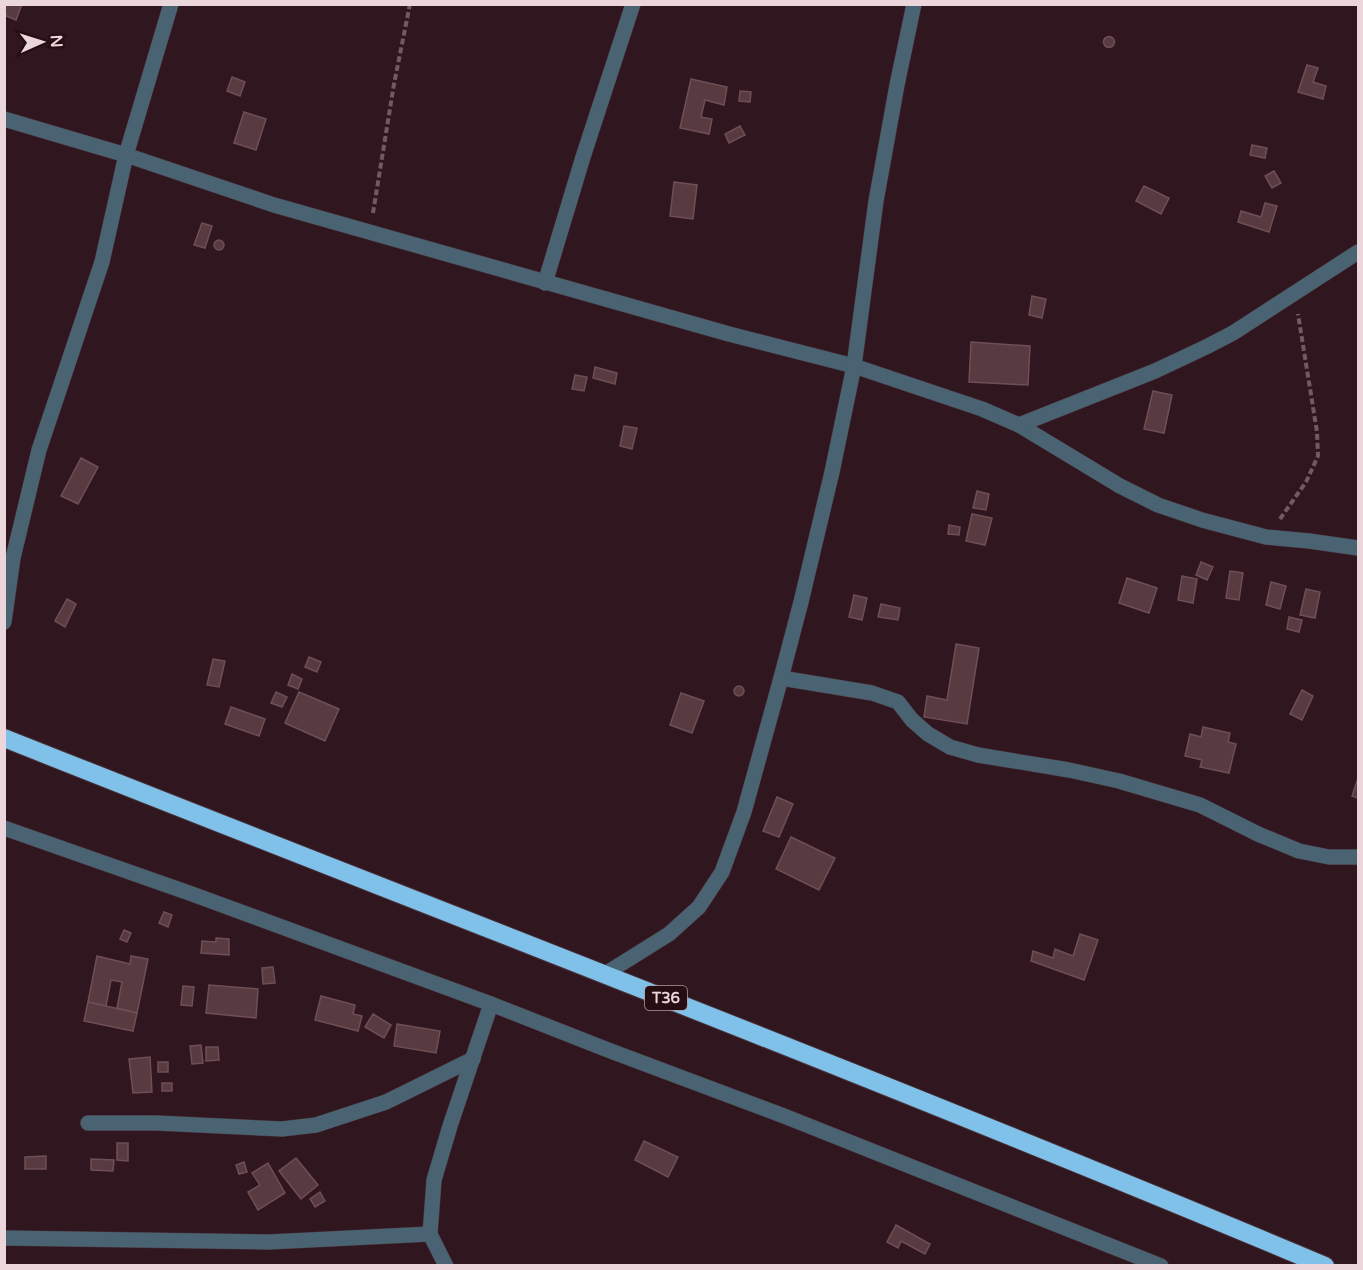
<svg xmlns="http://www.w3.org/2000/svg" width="1363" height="1270" viewBox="0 0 1363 1270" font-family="'Varela Round',sans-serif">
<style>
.building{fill:#583a41;stroke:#6f4f57;stroke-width:1.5}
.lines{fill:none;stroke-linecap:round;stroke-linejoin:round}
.street-casing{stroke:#4a3138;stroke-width:16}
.highway-casing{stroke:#4a3138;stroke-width:20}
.path{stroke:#725a61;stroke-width:4;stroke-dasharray:6 3;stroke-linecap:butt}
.street{stroke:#496373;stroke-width:15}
.highway{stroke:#80c1ea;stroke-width:18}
.labels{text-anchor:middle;stroke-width:6;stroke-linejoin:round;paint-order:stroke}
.shield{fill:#260d14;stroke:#af9a9f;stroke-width:1.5}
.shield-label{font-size:15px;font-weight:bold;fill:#ead6db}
</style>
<rect width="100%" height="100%" fill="#30161e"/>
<g class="building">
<path d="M6,4H22L16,20L4,15Z"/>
<circle cx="1109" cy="42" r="5.5"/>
<path d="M1307,65L1318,68L1313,82L1326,86L1323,99L1298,92Z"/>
<path d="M232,77L245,82L240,96L227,91Z"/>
<path d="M691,79L727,87L724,105L705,100L701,117L712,119L709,134L680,128Z"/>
<path d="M740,91L751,92L750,102L739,101Z"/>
<path d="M244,112L266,119L256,150L234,143Z"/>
<path d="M740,126L745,135L729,143L725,134Z"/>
<path d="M1252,145L1267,148L1265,158L1250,155Z"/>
<path d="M1274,171L1281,183L1272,188L1265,176Z"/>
<path d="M674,182L697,185L693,219L670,216Z"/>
<path d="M1144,186L1169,198L1161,214L1136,201Z"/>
<path d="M1265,203L1277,206L1269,232L1238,222L1241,211L1261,217Z"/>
<path d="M202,223L212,226L205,248L194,245Z"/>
<circle cx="219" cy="245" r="5"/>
<path d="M1032,296L1046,299L1042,318L1029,315Z"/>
<path d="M971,342L1030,346L1028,385L969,382Z"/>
<path d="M595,367L617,373L615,384L593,378Z"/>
<path d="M575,375L587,377L584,391L572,389Z"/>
<path d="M1153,391L1172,395L1164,433L1144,429Z"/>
<path d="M624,426L637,428L632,449L620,446Z"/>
<path d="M81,458L98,467L78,504L61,496Z"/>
<path d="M977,491L989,494L986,510L973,508Z"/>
<path d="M972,514L992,518L985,545L966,541Z"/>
<path d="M949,525L960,527L959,535L948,534Z"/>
<path d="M1201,562L1213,567L1207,580L1196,575Z"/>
<path d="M1230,571L1243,573L1239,600L1226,598Z"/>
<path d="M1182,576L1197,579L1193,603L1178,600Z"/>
<path d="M1127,578L1157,588L1149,613L1119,603Z"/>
<path d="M1271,582L1286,586L1280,609L1266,605Z"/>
<path d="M1306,589L1320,592L1315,618L1300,615Z"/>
<path d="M854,595L867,598L862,620L849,617Z"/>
<path d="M67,599L76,604L65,627L55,621Z"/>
<path d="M881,604L900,608L898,620L878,617Z"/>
<path d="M1289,617L1302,620L1299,632L1287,629Z"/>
<path d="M956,644L979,648L967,724L924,717L927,696L947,700Z"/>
<path d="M309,657L321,662L317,672L305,667Z"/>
<path d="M213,659L225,661L219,687L207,685Z"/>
<path d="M292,674L302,679L298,689L288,685Z"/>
<circle cx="739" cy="691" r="5"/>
<path d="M1302,690L1313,696L1302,720L1290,714Z"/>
<path d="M276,692L287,697L282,707L271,703Z"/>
<path d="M299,692L339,709L325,741L285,723Z"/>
<path d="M681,693L704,701L692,733L670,725Z"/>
<path d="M231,707L265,719L259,736L225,724Z"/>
<path d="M1203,727L1230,733L1228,742L1236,744L1229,773L1200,767L1202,760L1185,756L1190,734L1201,737Z"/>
<path d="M1358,778V798L1352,796Z"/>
<path d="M777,797L793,804L779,837L763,831Z"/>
<path d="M791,837L835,858L819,890L776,869Z"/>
<path d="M164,912L172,915L168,927L159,923Z"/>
<path d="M124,930L131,933L127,942L120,939Z"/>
<path d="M1080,934L1098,940L1084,980L1031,961L1033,951L1053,958L1055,949L1073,956Z"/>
<path d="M216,938L229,939V955L201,953L202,941L216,942Z"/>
<path d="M97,956L130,964L131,956L148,959L137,1013L117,1008L122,982L111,980L106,1006L88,1002Z"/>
<path d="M273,967L275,983L263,984L262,968Z"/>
<path d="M209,985L258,989L256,1018L206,1013Z"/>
<path d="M183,986L194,987L192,1006L181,1005Z"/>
<path d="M321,996L355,1005L353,1014L362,1016L358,1031L315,1020Z"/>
<path d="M88,1002L137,1013L133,1031L84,1021Z"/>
<path d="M373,1014L391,1025L384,1038L365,1027Z"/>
<path d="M397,1024L440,1031L436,1053L394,1046Z"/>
<path d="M201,1045L203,1063L192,1064L190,1046Z"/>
<path d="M206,1047H218L219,1060L206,1061Z"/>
<path d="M150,1057L152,1092L133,1093L129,1059Z"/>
<rect x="158" y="1062" width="10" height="10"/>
<rect x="162" y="1083" width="10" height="8"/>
<path d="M644,1141L678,1157L668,1177L635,1160Z"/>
<path d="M117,1143H128V1161L117,1160Z"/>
<path d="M46,1156V1169H25V1157Z"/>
<path d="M296,1158L318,1185L301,1199L279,1171Z"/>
<path d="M91,1159L114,1160L113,1171L91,1170Z"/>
<path d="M244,1162L247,1172L239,1174L236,1165Z"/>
<path d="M268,1163L285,1193L258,1210L248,1192L260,1185L252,1173Z"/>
<path d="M320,1192L325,1201L315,1207L310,1199Z"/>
<path d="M896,1225L930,1244L925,1254L901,1241L898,1248L887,1242Z"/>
</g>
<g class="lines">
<g class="street-casing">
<g id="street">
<path d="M4,119L126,155L274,205L729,334L854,366L982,409L1019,425L1120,486L1158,505L1202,520L1266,537L1309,541L1358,548"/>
<path d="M545,283L583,157L633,4"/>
<path d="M1019,425L1155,371L1206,347L1233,333L1358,252"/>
<path d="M4,622L13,558L39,450L102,262L126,155L171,4"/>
<path d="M781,678L872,693L898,702L912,720L928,734L950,747L978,755L1069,770L1119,781L1200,805L1258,834L1299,851L1329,857H1358"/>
<path d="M4,828L192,894L491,1004L608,1050L784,1116L1161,1266"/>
<path d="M605,974L669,934L699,907L722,872L744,812L781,678L801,602L832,472L854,366L876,201L897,85L914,4"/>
<path d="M88,1123H157L282,1129L316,1125L386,1102L473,1059"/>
<path d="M4,1238L269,1242L430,1234"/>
<path d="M446,1266L430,1234L434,1180L450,1126L491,1004"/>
</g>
</g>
<g class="highway-casing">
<path id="highway" d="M4,738C445,913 888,1082 1325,1266"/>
</g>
<g class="path">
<path d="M373,213L394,84L410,4"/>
<path d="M1280,519L1306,482L1318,456L1317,432L1298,314"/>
</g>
<use href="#street" class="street"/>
<use href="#highway" class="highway"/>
</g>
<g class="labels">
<rect class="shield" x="645" y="986" width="42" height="24" rx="4.5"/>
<g class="shield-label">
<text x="666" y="1003">T36</text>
</g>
</g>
<rect width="1363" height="1270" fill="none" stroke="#ead6db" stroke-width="12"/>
<g transform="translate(42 42) rotate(87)" stroke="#260d14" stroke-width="4.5" paint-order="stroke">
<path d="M0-4.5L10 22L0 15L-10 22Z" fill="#ead6db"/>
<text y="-9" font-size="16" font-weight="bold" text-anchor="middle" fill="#ead6db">N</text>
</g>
</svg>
